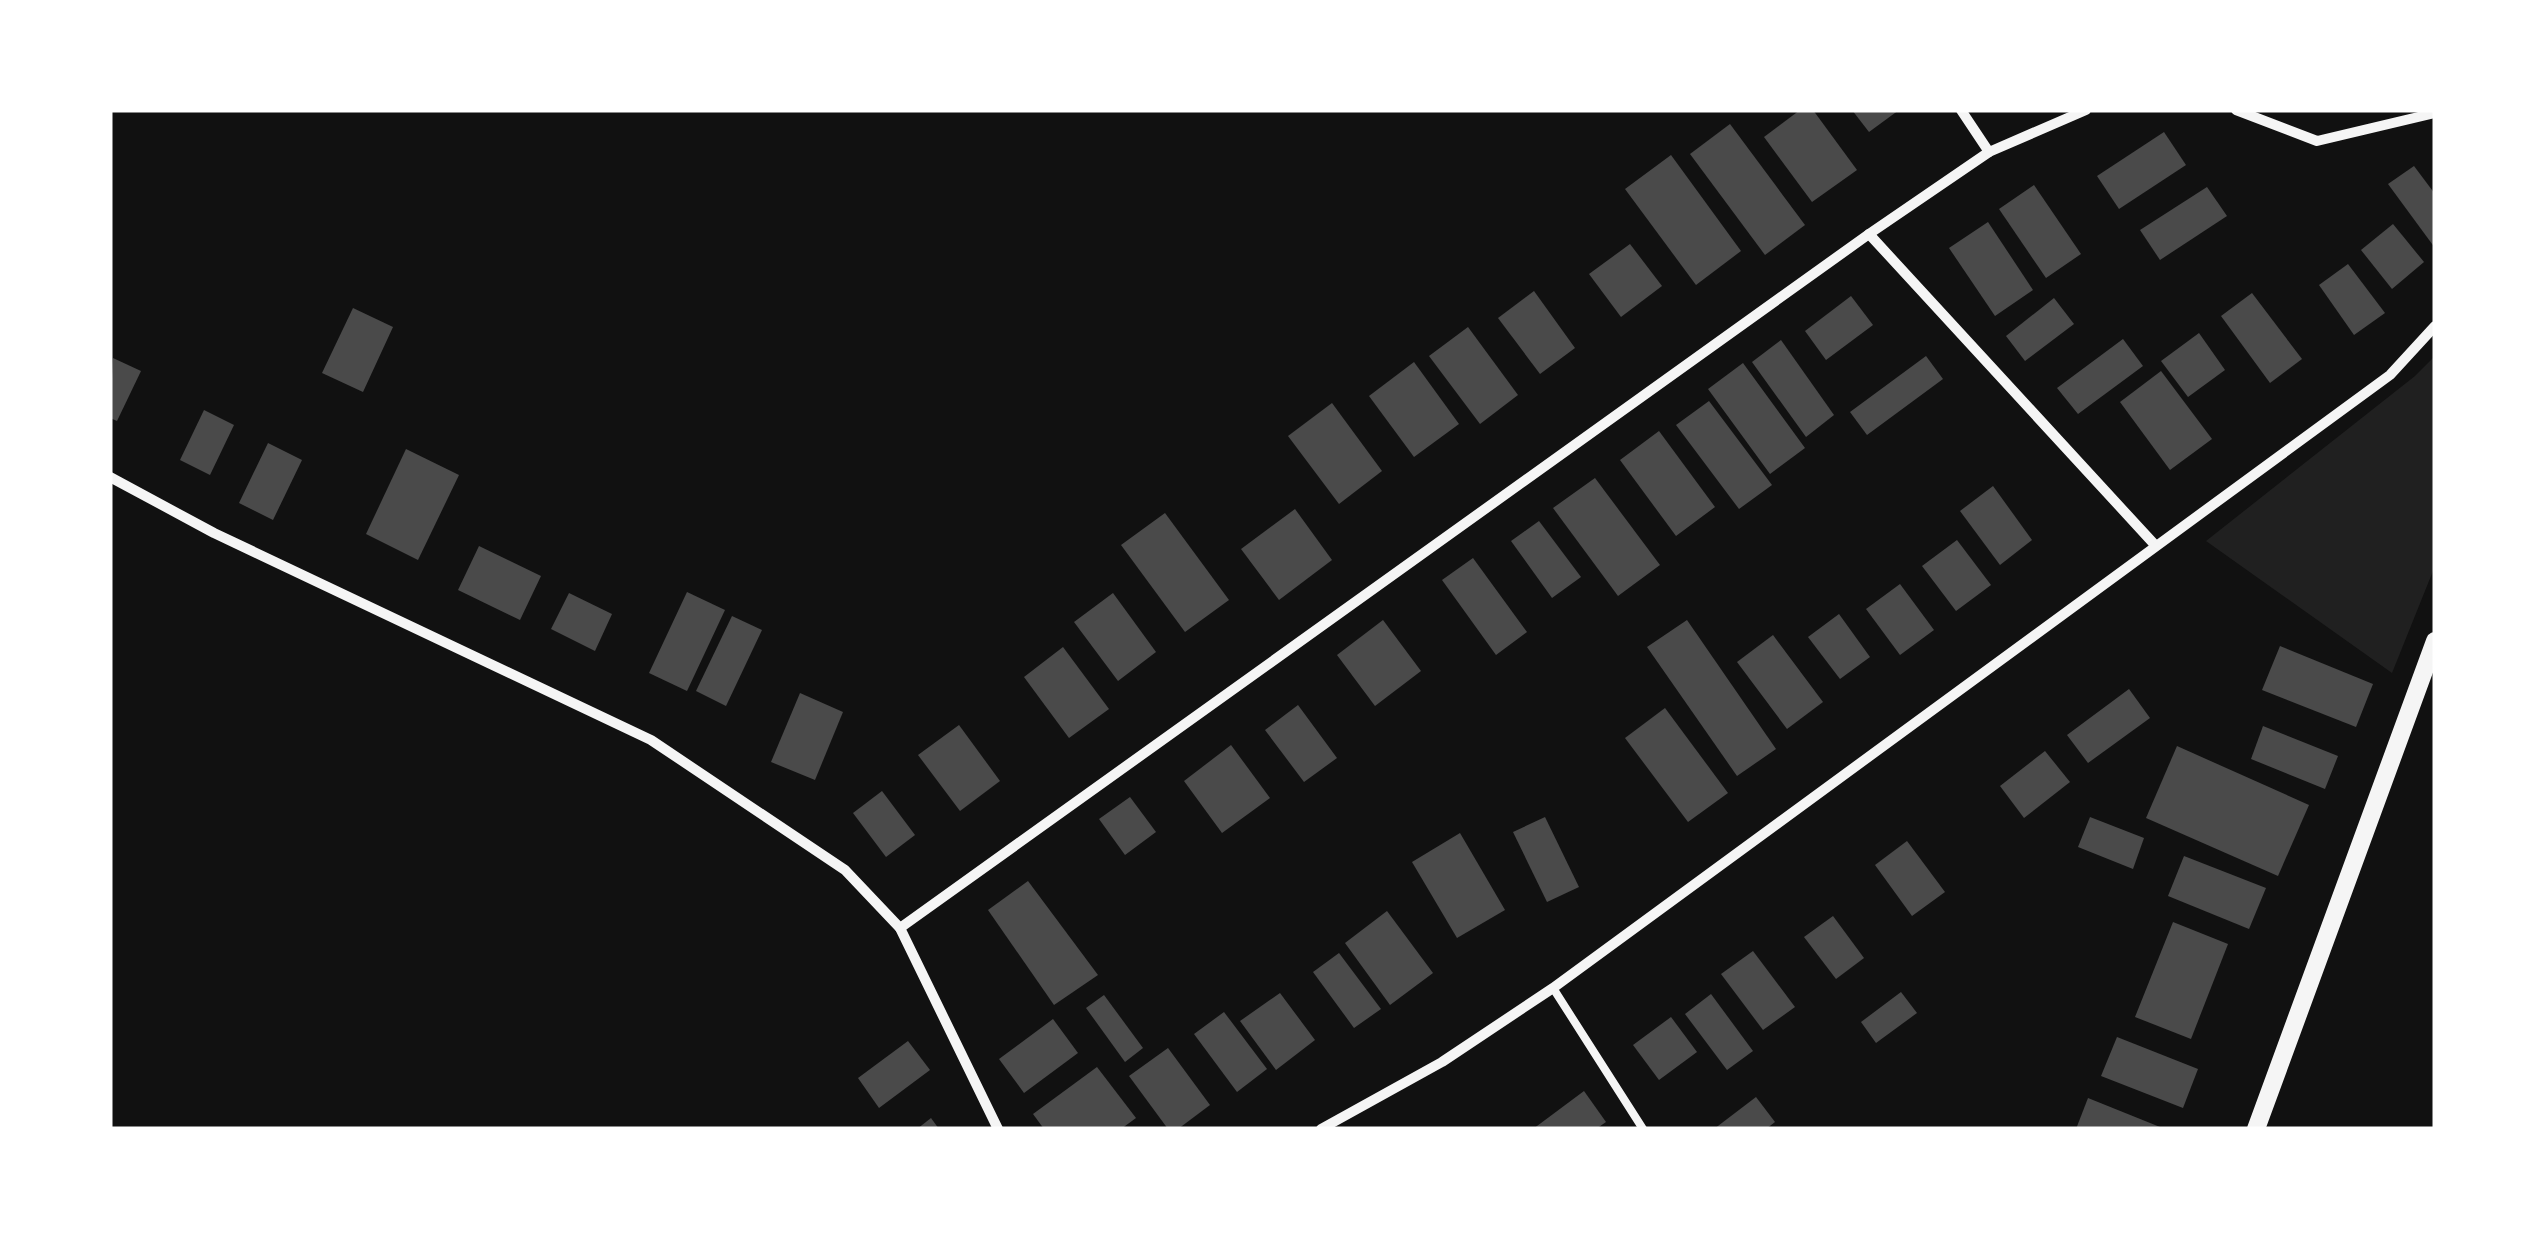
<svg xmlns="http://www.w3.org/2000/svg" width="2545" height="1239" viewBox="0 0 2545 1239" font-family="'Open Sans',sans-serif">
<style>
.green{fill:#202020}
.building{fill:#4a4a4a}
.lines{fill:none;stroke-linecap:round;stroke-linejoin:round}
.service{stroke:#f5f5f5;stroke-width:8}
.minor{stroke:#f5f5f5;stroke-width:10}
.tertiary{stroke:#f5f5f5;stroke-width:18}
</style>
<rect width="100%" height="100%" fill="#111"/>
<path class="green" d="M2435,356V566L2392,673L2206,541L2415,376Z"/>
<g class="building">
<path d="M1800,110H1813L1857,170L1812,202L1764,137Z"/>
<path d="M1852,110H1899L1869,132Z"/>
<path d="M1730,124L1805,225L1765,255L1690,154Z"/>
<path d="M2164,132L2186,165L2119,209L2097,176Z"/>
<path d="M1671,155L1741,251L1696,285L1625,189Z"/>
<path d="M2414,166L2435,194V248L2388,184Z"/>
<path d="M2034,185L2081,254L2046,278L1999,209Z"/>
<path d="M2207,187L2227,216L2160,260L2140,230Z"/>
<path d="M1988,222L2033,290L1995,316L1949,248Z"/>
<path d="M2393,224L2424,262L2392,289L2361,250Z"/>
<path d="M1630,244L1662,286L1621,317L1589,274Z"/>
<path d="M2348,264L2385,313L2354,335L2319,285Z"/>
<path d="M1534,291L1575,348L1540,374L1498,318Z"/>
<path d="M2252,293L2302,359L2270,383L2221,316Z"/>
<path d="M1851,296L1873,325L1826,360L1805,331Z"/>
<path d="M2054,298L2074,324L2025,361L2006,336Z"/>
<path d="M353,308L393,327L363,392L322,373Z"/>
<path d="M1468,327L1518,395L1480,424L1429,356Z"/>
<path d="M2199,333L2225,370L2188,397L2161,361Z"/>
<path d="M2123,339L2143,366L2078,414L2057,388Z"/>
<path d="M1781,340L1834,415L1806,437L1752,362Z"/>
<path d="M1926,356L1943,379L1867,435L1850,412Z"/>
<path d="M113,358L141,371L117,421L110,418Z"/>
<path d="M1414,362L1459,424L1414,457L1369,396Z"/>
<path d="M1743,363L1805,448L1770,474L1708,389Z"/>
<path d="M2161,371L2212,439L2170,470L2120,402Z"/>
<path d="M1709,401L1772,485L1739,509L1676,425Z"/>
<path d="M1332,403L1382,471L1339,504L1288,436Z"/>
<path d="M204,410L234,425L210,475L180,460Z"/>
<path d="M1659,431L1715,507L1676,536L1620,460Z"/>
<path d="M268,443L302,460L273,520L239,503Z"/>
<path d="M406,449L459,475L418,560L366,534Z"/>
<path d="M1595,478L1660,565L1618,596L1553,508Z"/>
<path d="M1993,486L2032,540L2000,565L1960,511Z"/>
<path d="M1295,509L1332,560L1279,600L1241,549Z"/>
<path d="M1165,513L1229,600L1185,632L1121,545Z"/>
<path d="M1539,521L1581,577L1552,598L1511,541Z"/>
<path d="M1957,540L1991,585L1956,611L1922,566Z"/>
<path d="M479,546L541,576L520,620L458,590Z"/>
<path d="M1473,558L1527,632L1496,655L1442,580Z"/>
<path d="M1900,584L1934,630L1900,655L1866,609Z"/>
<path d="M687,592L725,610L687,691L649,673Z"/>
<path d="M569,593L612,614L595,651L551,629Z"/>
<path d="M1113,593L1156,652L1118,681L1074,622Z"/>
<path d="M1839,614L1870,657L1840,679L1808,637Z"/>
<path d="M732,616L762,630L726,706L696,691Z"/>
<path d="M1383,620L1421,671L1375,706L1337,655Z"/>
<path d="M1687,620L1776,749L1737,776L1647,647Z"/>
<path d="M1773,635L1823,702L1787,729L1737,662Z"/>
<path d="M2280,646L2373,684L2356,727L2262,690Z"/>
<path d="M1063,647L1109,709L1069,738L1024,677Z"/>
<path d="M2129,689L2150,718L2088,763L2067,735Z"/>
<path d="M800,693L843,712L815,780L771,762Z"/>
<path d="M1298,705L1337,758L1304,782L1265,730Z"/>
<path d="M1665,708L1728,793L1688,822L1625,738Z"/>
<path d="M959,725L1000,781L960,811L918,755Z"/>
<path d="M2263,726L2338,756L2325,789L2251,759Z"/>
<path d="M1231,745L1270,798L1222,833L1184,781Z"/>
<path d="M2177,746L2309,805L2278,876L2146,818Z"/>
<path d="M2045,751L2070,782L2024,818L2000,786Z"/>
<path d="M882,791L915,835L886,857L853,813Z"/>
<path d="M1130,797L1156,832L1125,855L1099,819Z"/>
<path d="M1545,817L1579,887L1547,902L1513,832Z"/>
<path d="M2090,817L2144,838L2133,869L2078,847Z"/>
<path d="M1460,833L1505,910L1457,938L1412,862Z"/>
<path d="M1907,841L1945,892L1912,916L1875,865Z"/>
<path d="M2184,856L2266,888L2249,929L2168,896Z"/>
<path d="M1028,881L1098,975L1054,1005L988,910Z"/>
<path d="M1387,911L1433,973L1390,1005L1345,943Z"/>
<path d="M1833,916L1864,958L1836,979L1804,937Z"/>
<path d="M2173,922L2228,944L2191,1039L2135,1017Z"/>
<path d="M1753,951L1795,1007L1763,1030L1721,974Z"/>
<path d="M1339,953L1381,1009L1354,1028L1313,972Z"/>
<path d="M1901,992L1917,1013L1876,1043L1861,1022Z"/>
<path d="M1280,993L1315,1040L1276,1070L1240,1021Z"/>
<path d="M1711,994L1753,1051L1727,1070L1685,1014Z"/>
<path d="M1104,995L1143,1048L1125,1062L1086,1008Z"/>
<path d="M1224,1012L1267,1069L1237,1092L1194,1034Z"/>
<path d="M1671,1017L1697,1052L1659,1080L1633,1045Z"/>
<path d="M1053,1019L1078,1053L1024,1093L999,1059Z"/>
<path d="M2117,1037L2198,1069L2183,1108L2101,1076Z"/>
<path d="M908,1041L930,1070L879,1108L858,1078Z"/>
<path d="M1168,1048L1210,1105L1178,1129H1168L1129,1076Z"/>
<path d="M1097,1067L1136,1118L1121,1129H1044L1033,1114Z"/>
<path d="M1584,1091L1606,1122L1596,1129H1533Z"/>
<path d="M1756,1097L1775,1122L1766,1129H1714Z"/>
<path d="M2088,1098L2165,1129H2076Z"/>
<path d="M931,1118L939,1129H917Z"/>
</g>
<g class="lines">
<path class="service" d="M1553,988L1643,1129"/>
<g class="minor">
<path d="M1961,110L1989,152"/>
<path d="M2236,110L2317,141L2435,113"/>
<path d="M1869,234L2155,545"/>
<path d="M110,477L214,533L651,740L845,870L900,928L998,1129"/>
<path d="M900,928L1869,234L1989,152L2086,110"/>
<path d="M1321,1129L1442,1062L1553,988L2390,375L2435,326"/>
</g>
<path class="tertiary" d="M2256,1129L2435,641"/>
</g>
<rect width="2545" height="1239" fill="none" stroke="#ffffff" stroke-width="225"/>
</svg>
